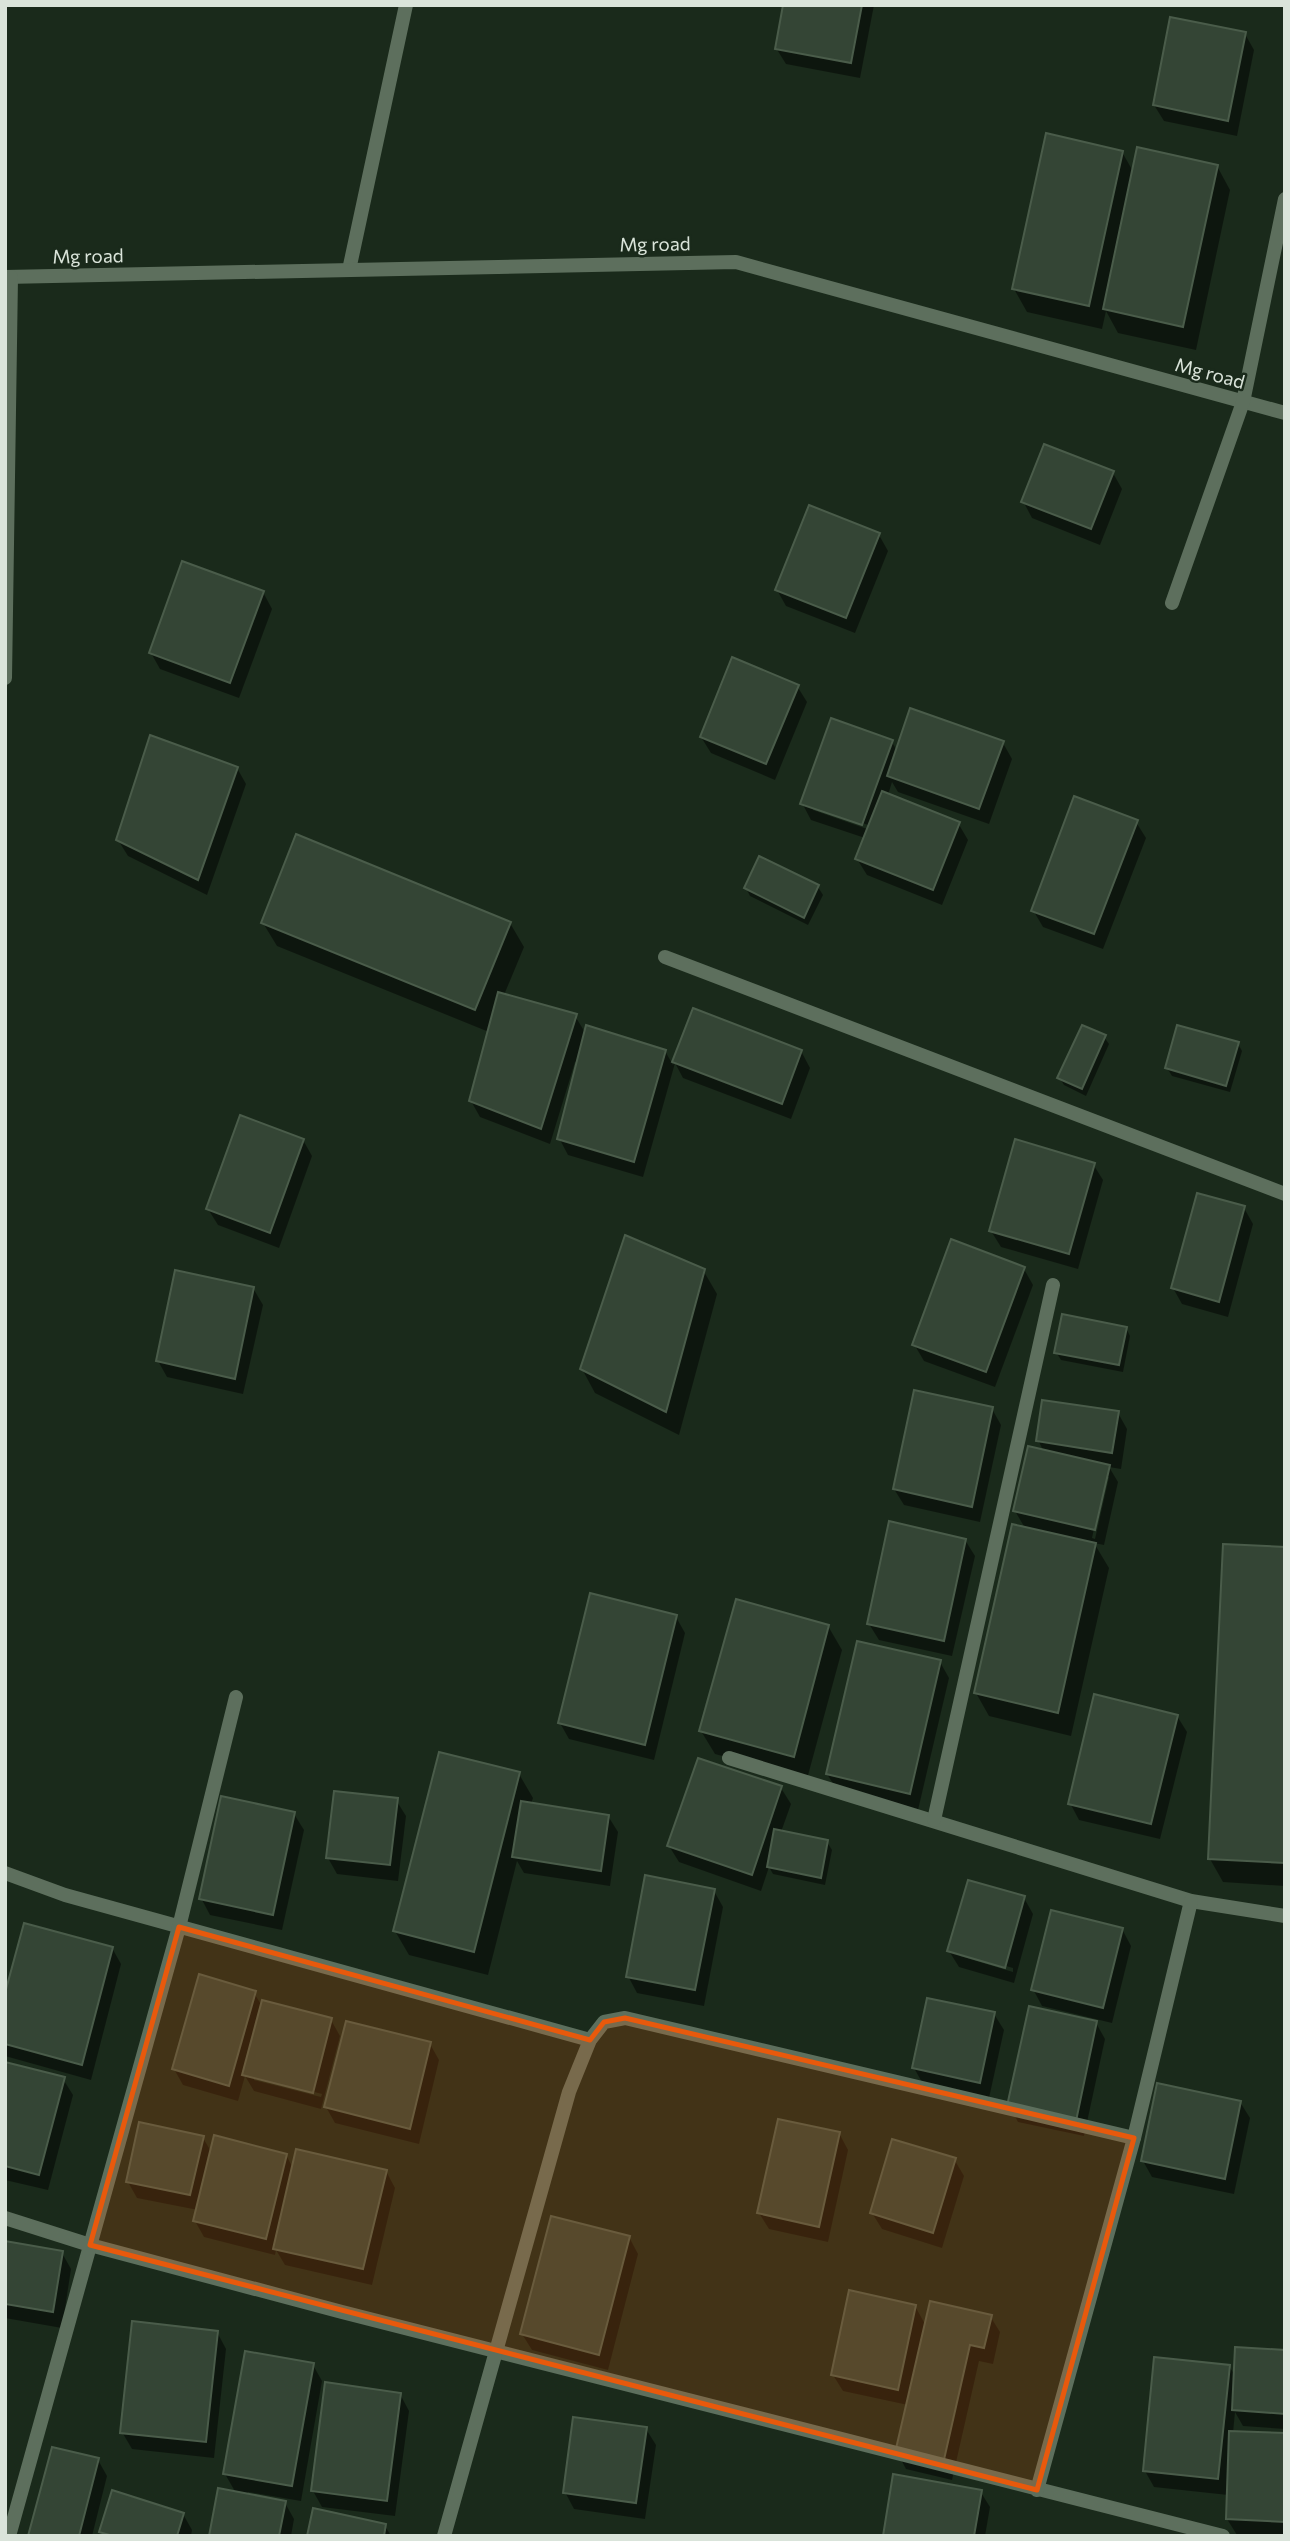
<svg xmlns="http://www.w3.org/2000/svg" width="1290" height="2541" viewBox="0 0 1290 2541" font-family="Commissioner,sans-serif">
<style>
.shadow{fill:#0007;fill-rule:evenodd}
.building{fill:#344535;stroke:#4a5c4a;stroke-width:2}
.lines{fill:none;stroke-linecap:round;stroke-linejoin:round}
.minor{stroke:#5d6f5d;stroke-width:14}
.marked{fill:#e8590c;fill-opacity:0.2;stroke:#e8590c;stroke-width:5;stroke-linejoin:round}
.labels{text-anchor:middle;stroke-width:5;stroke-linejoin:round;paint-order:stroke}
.street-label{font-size:19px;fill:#dae4da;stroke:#1a2a1b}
</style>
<rect width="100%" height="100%" fill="#1a2a1b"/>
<g class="shadow">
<path d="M785,5H874L860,78L786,64L776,48Z"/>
<path d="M1245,34L1254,50L1237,136L1164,121L1154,105Z"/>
<path d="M1122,152L1134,173L1217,166L1230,190L1196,350L1118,333L1106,311L1102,329L1027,312L1014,289Z"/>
<path d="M1113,473L1122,489L1100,545L1032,518L1023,501Z"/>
<path d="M879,535L888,551L855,633L786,606L777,590Z"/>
<path d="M263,592L272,609L239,698L160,669L151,653Z"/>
<path d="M797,686L807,702L775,780L711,753L701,737Z"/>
<path d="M892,742L897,751L1003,743L1012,759L989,824L898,792L892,782L888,795L958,823L968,840L942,905L867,875L857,859L865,838L811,820L802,803ZM813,806L871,826L870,830L813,810Z"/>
<path d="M237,768L246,784L207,895L128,856L118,840Z"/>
<path d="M1136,822L1146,838L1103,949L1043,927L1033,910Z"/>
<path d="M818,887L823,895L808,925L750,896L746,888Z"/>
<path d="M263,923H510L524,947L504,995L575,1016L586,1034L665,1051L673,1065L694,1010L801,1051L810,1068L791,1119L683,1078L675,1063L643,1177L568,1155L559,1138L578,1063L575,1062L550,1144L480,1117L471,1101L489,1032L277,946Z"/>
<path d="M1104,1037L1109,1044L1086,1096L1064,1085L1059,1077Z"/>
<path d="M1238,1044L1242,1051L1230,1092L1172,1076L1167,1068Z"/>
<path d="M303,1140L312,1156L279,1248L218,1225L208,1209Z"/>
<path d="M1093,1164L1103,1180L1078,1269L1001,1247L991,1231Z"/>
<path d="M1244,1208L1253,1224L1228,1317L1182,1304L1173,1288Z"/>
<path d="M1024,1269L1033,1285L995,1387L924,1361L914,1344Z"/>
<path d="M703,1270L717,1294L679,1435L595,1393L582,1369Z"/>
<path d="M253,1288L263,1305L243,1394L167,1377L158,1361Z"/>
<path d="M1126,1328L1130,1336L1123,1372L1061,1360L1056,1352Z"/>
<path d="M992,1409L1001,1425L980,1522L904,1505L894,1489Z"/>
<path d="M1118,1413L1127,1429L1121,1469L1109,1467L1118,1482L1104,1545L1094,1543L1109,1568L1071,1736L989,1716L976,1693L1025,1528L1015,1511L1044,1452L1038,1440ZM1105,1477H1109L1095,1539L1092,1538Z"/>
<path d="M965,1540L975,1556L952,1656L879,1640L869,1624Z"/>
<path d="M1285,1548V1886L1223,1882L1210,1859Z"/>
<path d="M676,1617L685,1633L654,1760L569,1739L560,1723Z"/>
<path d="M828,1626L842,1650L807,1779L715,1754L701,1731Z"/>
<path d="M940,1662L949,1678L918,1810L837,1790L827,1774Z"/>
<path d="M1177,1716L1187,1732L1160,1839L1079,1820L1070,1803Z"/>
<path d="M519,1774L533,1798L531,1804L608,1816L618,1832L610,1886L524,1873L517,1861L488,1975L409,1955L395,1931Z"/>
<path d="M781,1788L791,1804L781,1832L827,1842L832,1850L825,1885L773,1874L769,1867L761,1891L679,1862L669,1846Z"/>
<path d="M396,1800L406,1816L398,1881L337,1874L328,1858Z"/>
<path d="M294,1814L304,1830L282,1930L210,1915L201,1898Z"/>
<path d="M714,1891L723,1907L704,2006L637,1993L628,1976Z"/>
<path d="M1024,1898L1033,1914L1014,1983L959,1967L949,1951ZM960,1953L1013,1968V1972L960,1956Z"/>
<path d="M1122,1929L1131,1946L1112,2023L1042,2006L1033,1989Z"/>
<path d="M112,1948L121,1964L91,2080L5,2056V2000Z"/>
<path d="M254,1993L262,2006L331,2020L340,2036L321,2109L254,2091L245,2076L238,2101L183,2085L174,2069ZM254,2076L322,2094L321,2097L254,2080Z"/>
<path d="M994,2014L1004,2030L989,2098L923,2084L914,2068Z"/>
<path d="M1096,2023L1105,2039L1084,2136L1018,2122L1009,2105Z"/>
<path d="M430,2044L439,2060L419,2144L335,2123L326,2107Z"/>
<path d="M5,2064L63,2079L73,2095L48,2190L5,2180Z"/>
<path d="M1240,2102L1250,2118L1234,2194L1152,2177L1143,2161Z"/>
<path d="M839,2133L848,2150L828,2242L769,2229L759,2213Z"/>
<path d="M203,2138L212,2153L286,2155L293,2168L386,2171L395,2188L372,2285L285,2265L276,2250L275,2255L204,2237L195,2221L198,2210L137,2198L128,2182Z"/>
<path d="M954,2159L964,2176L942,2248L882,2229L872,2213Z"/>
<path d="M629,2237L638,2254L608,2370L532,2350L522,2334Z"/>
<path d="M5,2243L62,2253L71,2269L62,2328L5,2318Z"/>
<path d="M915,2306L926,2326L990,2316L1000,2332L993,2364L979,2361L952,2480L906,2469L897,2452L908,2405L843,2391L833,2375Z"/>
<path d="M217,2332L226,2349L214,2458L132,2449L122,2432Z"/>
<path d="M1285,2352V2429L1243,2426L1235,2412L1233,2433L1285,2435V2536L1237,2535L1227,2519L1228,2495L1154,2487L1145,2471L1229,2366L1236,2377Z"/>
<path d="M313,2365L322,2381L301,2501L248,2492L247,2495L285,2503L294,2519L291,2536H211L236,2493L225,2474Z"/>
<path d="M400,2394L409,2411L395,2516L322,2507L313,2491Z"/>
<path d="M646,2429L656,2445L645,2519L574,2509L565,2492Z"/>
<path d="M98,2460L107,2476L92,2536H30Z"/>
<path d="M980,2491L990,2507L985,2536H884Z"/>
<path d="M183,2514L192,2530L191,2536H103L101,2531Z"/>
<path d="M385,2526L391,2536H309Z"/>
</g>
<g class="building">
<path d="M783,5H862L851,63L775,49Z"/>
<path d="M1170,17L1246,32L1228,121L1153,105Z"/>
<path d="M1046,133L1123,151L1089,306L1012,289Z"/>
<path d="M1137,147L1218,165L1183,327L1103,309Z"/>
<path d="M1044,444L1114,471L1091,529L1021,502Z"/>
<path d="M809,505L880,533L846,618L775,590Z"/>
<path d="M182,561L264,591L230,683L149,653Z"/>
<path d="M732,657L799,685L766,764L700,737Z"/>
<path d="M910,708L1004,741L979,809L887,776Z"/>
<path d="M831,718L893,740L862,825L800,804Z"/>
<path d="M150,735L238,767L198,880L116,840Z"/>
<path d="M882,791L960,822L933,890L855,859Z"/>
<path d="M1074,796L1138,820L1094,934L1031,911Z"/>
<path d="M296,834L511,922L475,1010L261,923Z"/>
<path d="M759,856L819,885L804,918L744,888Z"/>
<path d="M498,992L577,1014L541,1129L469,1101Z"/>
<path d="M693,1008L802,1050L782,1104L672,1062Z"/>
<path d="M586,1025L666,1050L634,1162L557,1139Z"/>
<path d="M1082,1025L1106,1035L1082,1089L1057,1078Z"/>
<path d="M1177,1025L1239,1042L1226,1086L1165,1068Z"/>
<path d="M240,1115L304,1139L270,1233L206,1209Z"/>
<path d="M1015,1139L1095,1163L1069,1254L989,1231Z"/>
<path d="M1197,1193L1245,1206L1219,1302L1171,1288Z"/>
<path d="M625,1235L705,1269L666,1412L580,1369Z"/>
<path d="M951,1239L1025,1267L986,1372L912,1345Z"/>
<path d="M175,1270L254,1287L235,1379L156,1361Z"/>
<path d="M1062,1314L1127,1327L1119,1365L1054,1353Z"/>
<path d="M914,1390L993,1407L972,1507L893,1489Z"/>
<path d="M1042,1400L1119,1411L1112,1453L1036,1441Z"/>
<path d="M1028,1446L1110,1465L1095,1530L1013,1511Z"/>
<path d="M889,1521L966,1539L944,1641L867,1624Z"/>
<path d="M1012,1524L1096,1543L1058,1713L974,1693Z"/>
<path d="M1223,1544L1285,1547V1863L1208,1859Z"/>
<path d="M590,1593L677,1615L645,1745L558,1723Z"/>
<path d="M736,1599L829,1625L794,1757L699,1731Z"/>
<path d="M857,1641L941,1660L910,1794L826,1774Z"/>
<path d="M1094,1694L1178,1715L1151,1824L1068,1804Z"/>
<path d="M439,1752L520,1772L474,1952L393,1931Z"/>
<path d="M698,1758L782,1786L752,1875L667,1846Z"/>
<path d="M334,1791L398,1798L390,1865L326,1858Z"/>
<path d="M221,1796L295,1812L273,1915L199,1899Z"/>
<path d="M521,1801L609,1815L601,1871L512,1857Z"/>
<path d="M774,1829L828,1840L821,1878L767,1867Z"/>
<path d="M645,1875L715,1889L695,1990L626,1977Z"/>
<path d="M968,1880L1025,1896L1005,1968L947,1951Z"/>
<path d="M1051,1910L1123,1928L1103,2008L1031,1990Z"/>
<path d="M24,1923L113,1947L82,2065L5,2044V1993Z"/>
<path d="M199,1974L256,1991L229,2086L172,2069Z"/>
<path d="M927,1998L995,2012L980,2083L912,2068Z"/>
<path d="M262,2000L332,2018L313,2093L242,2075Z"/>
<path d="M1029,2006L1097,2021L1076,2121L1007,2106Z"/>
<path d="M346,2021L431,2042L410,2129L324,2107Z"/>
<path d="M5,2062L65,2077L39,2175L5,2166Z"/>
<path d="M1157,2083L1241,2101L1225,2179L1141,2161Z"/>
<path d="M778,2119L840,2132L819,2227L757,2213Z"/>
<path d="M139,2122L204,2136L190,2195L126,2182Z"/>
<path d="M214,2135L287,2154L266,2239L193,2221Z"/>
<path d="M892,2139L956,2158L933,2233L870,2213Z"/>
<path d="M296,2149L387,2170L363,2269L273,2249Z"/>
<path d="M551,2216L630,2236L599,2355L520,2334Z"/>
<path d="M5,2241L63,2251L53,2312L5,2304Z"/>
<path d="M849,2290L916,2305L898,2390L831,2375Z"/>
<path d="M930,2301L992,2315L984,2348L970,2345L943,2464L895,2453Z"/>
<path d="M132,2321L218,2331L206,2442L120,2433Z"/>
<path d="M1235,2347L1285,2350V2414L1232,2410Z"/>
<path d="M245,2351L314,2363L292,2486L223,2474Z"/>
<path d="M1154,2357L1230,2365L1218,2479L1143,2471Z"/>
<path d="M325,2382L401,2393L387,2501L311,2491Z"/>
<path d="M573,2417L647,2427L636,2503L563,2493Z"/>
<path d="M1229,2431L1285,2433V2522L1226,2519Z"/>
<path d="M52,2447L99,2458L79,2536H28Z"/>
<path d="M893,2474L982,2490L974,2536H883Z"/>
<path d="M218,2488L286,2501L279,2536H209Z"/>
<path d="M112,2490L184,2513L177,2536H113L99,2532Z"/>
<path d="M313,2508L386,2524L384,2536H307Z"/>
</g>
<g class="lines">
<g class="minor">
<path d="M349,270L406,5"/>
<path d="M5,277L736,262L1285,413"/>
<path d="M1172,603L1243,402L1285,199"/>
<path d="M5,678L11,277"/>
<path d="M665,957L1285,1194"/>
<path d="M729,1758L1191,1901L1285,1916"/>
<path d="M934,1820L1053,1285"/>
<path d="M5,1873L65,1895L590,2040"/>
<path d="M5,2218L90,2245L342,2312L1223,2536"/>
<path d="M1037,2490L1134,2138L1191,1901"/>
<path d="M9,2536L179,1927L236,1697"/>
<path d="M444,2536L569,2092L590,2040L604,2022L625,2018L1134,2138"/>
</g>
</g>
<path class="marked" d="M179,1927L590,2040L604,2022L625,2018L1134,2138L1037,2490L90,2245Z"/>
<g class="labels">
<g class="street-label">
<text transform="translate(655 244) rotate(-1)" y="7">Mg road</text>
<text transform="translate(88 256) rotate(-1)" y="7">Mg road</text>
<text transform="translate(1210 373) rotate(15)" y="7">Mg road</text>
</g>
</g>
<rect width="1290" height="2541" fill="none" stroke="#dae4da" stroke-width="14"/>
</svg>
